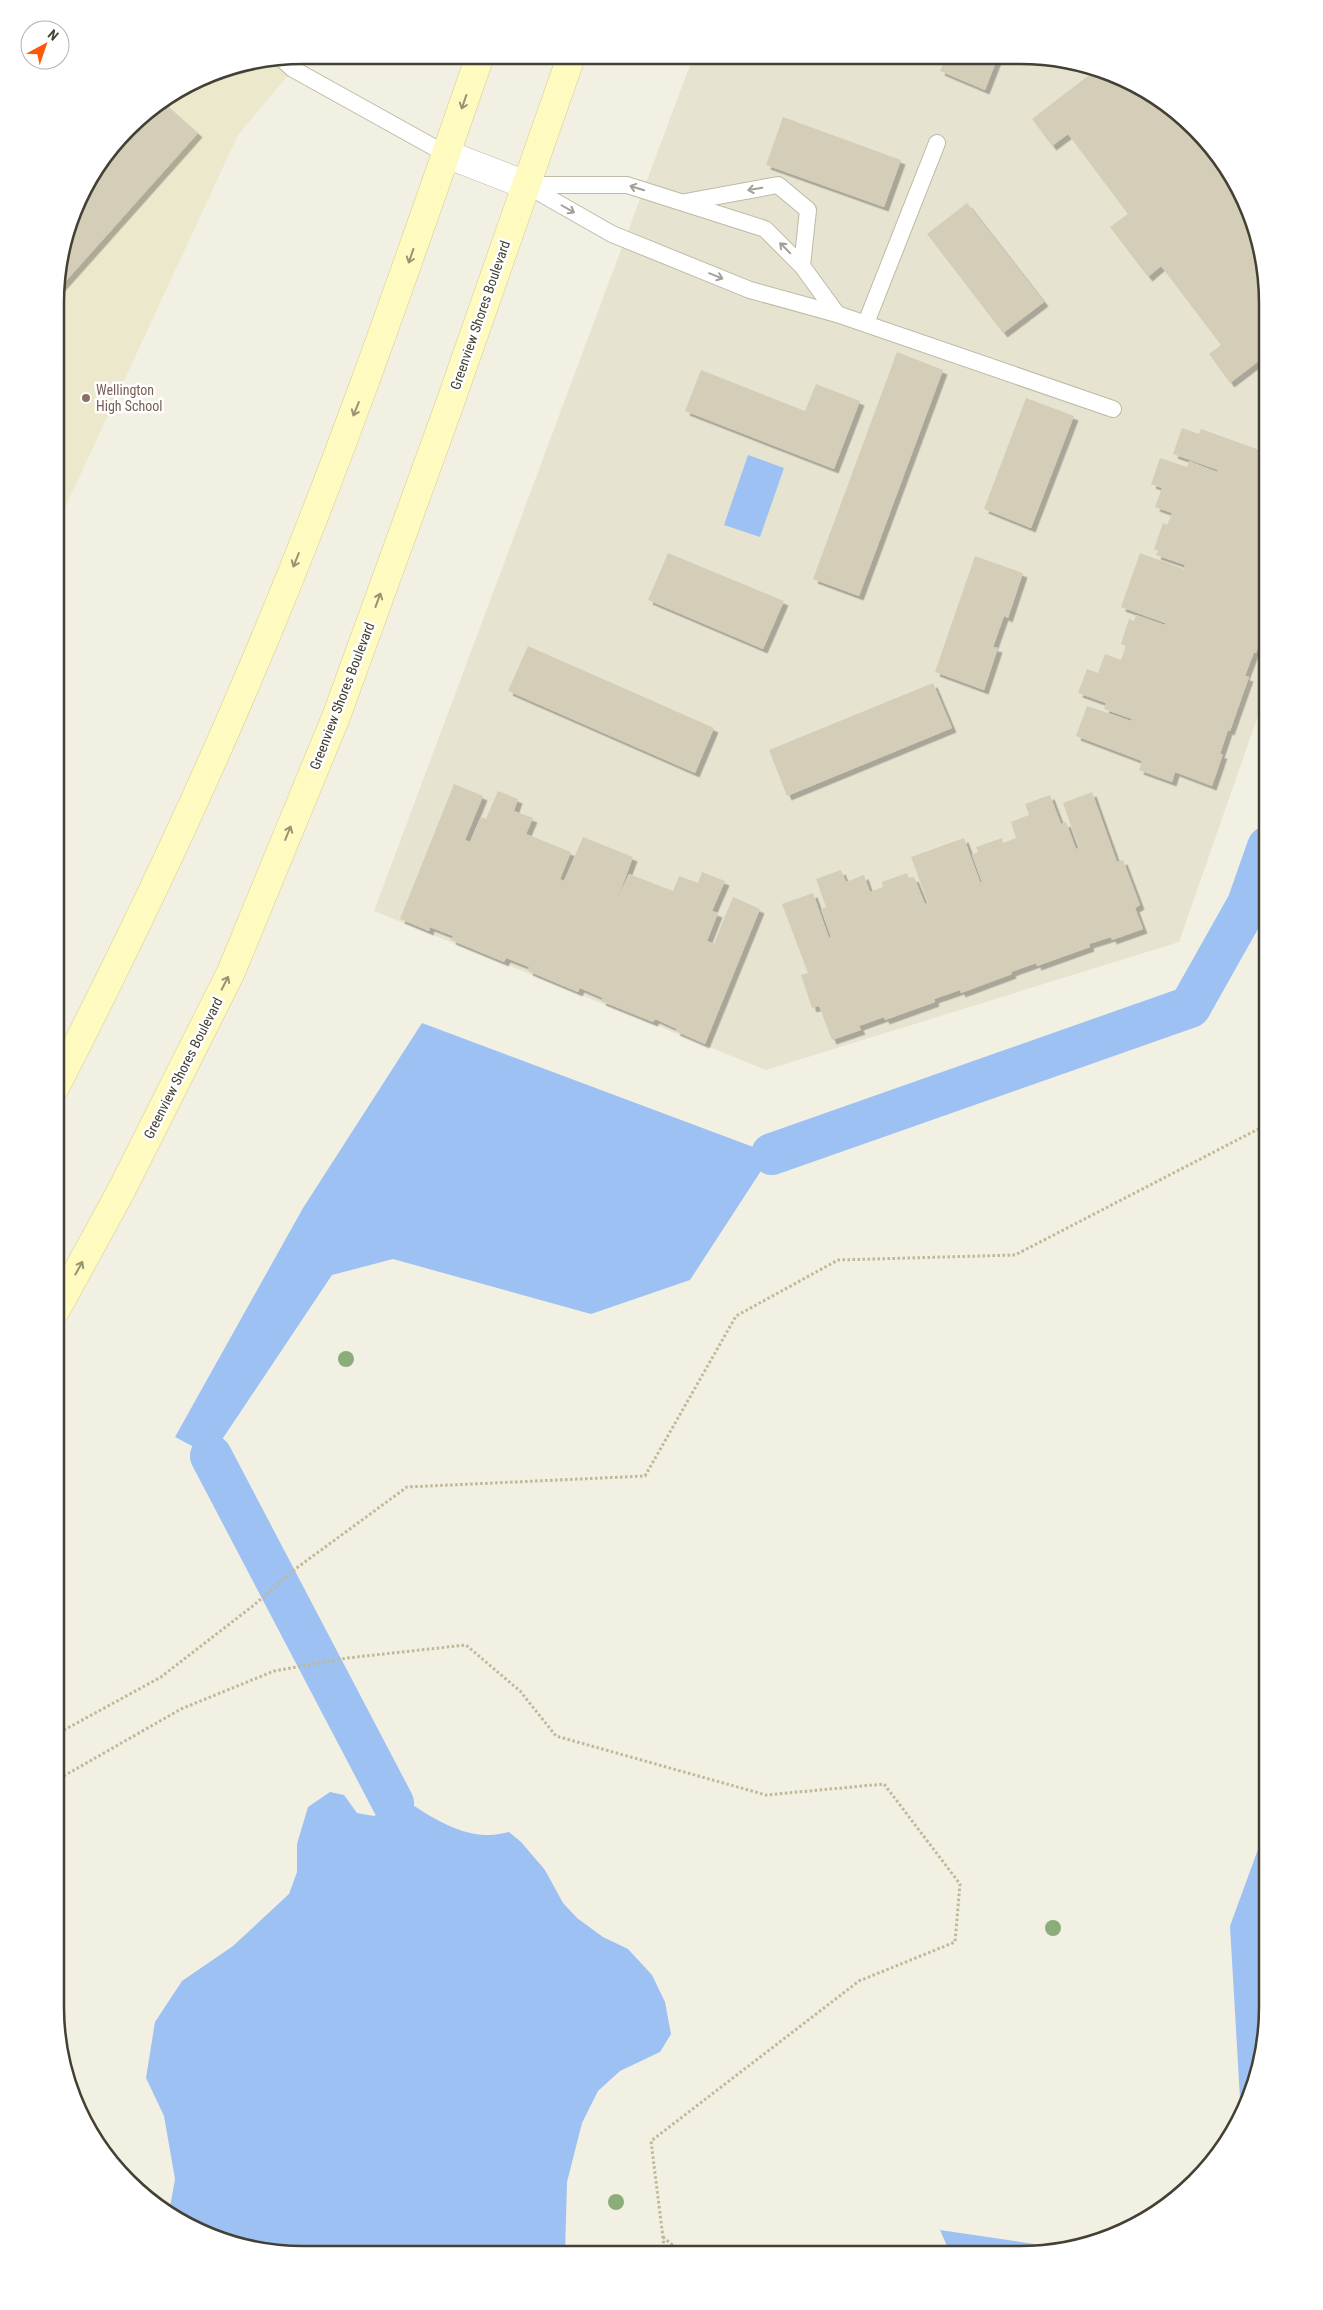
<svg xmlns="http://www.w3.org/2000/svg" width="1323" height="2310" viewBox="0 0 1323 2310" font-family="'Roboto Condensed',sans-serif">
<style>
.residential{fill:#e6e3d1}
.education{fill:#ece8cc}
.water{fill:#9cc1f2}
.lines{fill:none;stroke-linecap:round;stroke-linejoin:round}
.canal{stroke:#9cc1f2;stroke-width:42}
.building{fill:#d4ceb8;filter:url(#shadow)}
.lane-casing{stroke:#beb9a5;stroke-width:18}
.street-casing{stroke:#beb9a5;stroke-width:29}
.secondary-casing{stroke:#d4cd90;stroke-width:29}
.path{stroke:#c0b896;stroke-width:3;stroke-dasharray:2.5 2.5;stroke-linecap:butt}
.lane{stroke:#fff;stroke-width:16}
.street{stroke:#fff;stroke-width:28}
.secondary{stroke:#fffac0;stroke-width:28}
.tree{fill:#8bad7a}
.oneway{stroke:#989472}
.oneway2{stroke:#a2a099}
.education-dot{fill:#8d6e63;stroke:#fff;stroke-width:2}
.labels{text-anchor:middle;stroke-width:5;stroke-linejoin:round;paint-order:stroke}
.street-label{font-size:14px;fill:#444033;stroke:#fff}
.education-label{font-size:14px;fill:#785e54;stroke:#fff;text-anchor:start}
.rim{fill:none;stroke:#444033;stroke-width:2.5}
</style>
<defs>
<filter id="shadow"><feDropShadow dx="4.5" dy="4.5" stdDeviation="0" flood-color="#0004"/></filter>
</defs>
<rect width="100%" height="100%" fill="#f2f0e3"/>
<path class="residential" d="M693,57L1068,60L1130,80L1183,116L1226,165L1255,223L1268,303V687L1179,942L766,1070L374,911Z"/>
<path class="education" d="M305,55L238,135L57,525V271L81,193L139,117L208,74Z"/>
<g class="water">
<path d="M748,455L784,468L760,537L724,525Z"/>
<path d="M422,1023L772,1154L690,1280L591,1314L393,1259L332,1275L211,1456L175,1437L303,1208Z"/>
<path d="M330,1792L344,1795L357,1813L374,1816L393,1803L399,1796C425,1813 457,1836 489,1835C496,1835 503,1833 509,1832L521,1842L545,1870L563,1903L577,1918L603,1937L628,1949L652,1975L665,2002L671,2034L660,2052L620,2071L598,2091L582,2123L567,2182L565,2254L270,2253L208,2236L169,2213L175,2179L164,2116L146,2078L155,2022L182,1981L233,1946L289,1894L297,1872V1844L308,1807Z"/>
<path d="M1268,1822L1267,2024L1249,2102L1241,2116L1230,1926Z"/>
<path d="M940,2230L1061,2248L1020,2255H951Z"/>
</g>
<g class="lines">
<g class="canal">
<path d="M772,1154L1190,1007L1248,904L1268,847"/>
<path d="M211,1456L393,1803"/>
</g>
</g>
<g class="building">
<path d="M945,59H997L985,90L940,71Z"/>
<path d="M1097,69L1130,80L1183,116L1226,165L1255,223L1268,303V354L1230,383L1209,354L1221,345L1161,266L1148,277L1110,227L1128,214L1068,134L1052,146L1032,119Z"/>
<path d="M163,102L198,133L57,291V271L81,193L139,117Z"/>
<path d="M783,117L901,160L884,207L766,165Z"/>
<path d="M967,203L1044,302L1003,333L927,234Z"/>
<path d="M897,352L943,370L859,596L813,579Z"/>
<path d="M701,370L805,411L816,384L860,401L834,469L685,411Z"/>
<path d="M1026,398L1074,416L1031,528L984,509Z"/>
<path d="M1182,428L1199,434L1201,429L1268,453V621L1256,653L1254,652L1245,676L1249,677L1230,731L1228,730L1220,754H1223L1212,786L1175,772L1172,782L1139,770L1142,761L1076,736L1087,706L1131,721L1132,719L1104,709L1106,703L1078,693L1087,669L1098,673L1105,654L1121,660L1126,646L1121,644L1129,619L1134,621L1136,615L1165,625V623L1121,607L1140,553L1184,569L1185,565L1156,555L1158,551L1154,549L1163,523L1167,525L1172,513L1155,507L1162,488L1151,484L1160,458L1187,467L1189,461L1217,472L1218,470L1173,454Z"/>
<path d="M668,553L784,601L763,649L648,600Z"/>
<path d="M975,556L1023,573L1008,618L1004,616L993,647L998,648L984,690L935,672Z"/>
<path d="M528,646L714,728L695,773L508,691Z"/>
<path d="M933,683L952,728L787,796L769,750Z"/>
<path d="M454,784L483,796L465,840L470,842L481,817L486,819L498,791L518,799L514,811L533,818L526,834L571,852L560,879L564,881L583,837L633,857L617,900L629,874L673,891L679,876L698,883L702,872L725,881L712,911L718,913L707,941L714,944L733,897L760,909L705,1044L675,1031L677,1029L655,1019L653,1022L601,1001L603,998L580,988L578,992L528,971L529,967L506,958L504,962L451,940L453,936L430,927L429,931L400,919Z"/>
<path d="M1092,792L1117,862L1123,860L1140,905L1135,908L1143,929L1112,940L1111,937L1089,944L1090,947L1037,966L1036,963L1011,972L1012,974L961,993L960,990L934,999L935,1002L885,1020L884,1017L859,1026L861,1030L832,1040L819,1006L812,1008L801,975L808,973L782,904L813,893L829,938L831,937L821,909L826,907L816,879L841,870L846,882L864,875L870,892L883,887L882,882L907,873L909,879L914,877L925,904L928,903L911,857L964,838L980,882H982L972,855L978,852L976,847L1002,838L1003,843L1016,838L1011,822L1029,815L1025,804L1050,795L1061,824L1066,822L1076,849L1079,848L1063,803Z"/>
</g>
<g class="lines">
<g class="lane-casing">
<g id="lane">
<path d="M282,59L293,69L446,154"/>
<path d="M526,185L612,234L750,290L837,314L1113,409"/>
<path d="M528,185H627L765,229L802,266L837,314"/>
<path d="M685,202L778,185L808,210L802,266"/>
<path d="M866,323L937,143"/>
</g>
</g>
<g class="street-casing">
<path id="street" d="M446,154L526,185"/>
</g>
<g class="secondary-casing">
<g id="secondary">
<path d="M56,1086C124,953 189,818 247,681C335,476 407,266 480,56"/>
<path d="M56,1310L120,1193L231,972L336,717L449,406L571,57"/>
</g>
</g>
<g class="path">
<path d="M55,1735L161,1677L254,1605L298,1567L407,1487L645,1476L736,1316L838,1260L1015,1255L1268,1124"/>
<path d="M55,1781L181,1709L274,1671L347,1658L466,1645L520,1691L556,1736L766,1795L884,1784L960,1884L955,1942L859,1981L651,2141L665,2254"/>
<path d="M663,2237L683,2254"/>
</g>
<use href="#lane" class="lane"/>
<use href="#street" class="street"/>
<use href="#secondary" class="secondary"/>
</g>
<g class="tree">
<circle cx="346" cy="1359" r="8"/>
<circle cx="1053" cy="1928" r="8"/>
<circle cx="616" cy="2202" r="8"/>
</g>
<defs><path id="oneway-shaft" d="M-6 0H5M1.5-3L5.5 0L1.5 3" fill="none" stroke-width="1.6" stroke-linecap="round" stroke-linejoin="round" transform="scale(1.25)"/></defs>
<g class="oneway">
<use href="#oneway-shaft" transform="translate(464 102) rotate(109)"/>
<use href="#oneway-shaft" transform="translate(411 256) rotate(109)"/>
<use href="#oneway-shaft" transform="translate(356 409) rotate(112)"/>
<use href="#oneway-shaft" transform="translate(296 560) rotate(112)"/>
<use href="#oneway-shaft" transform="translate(378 600) rotate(-70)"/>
<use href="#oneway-shaft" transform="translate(288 833) rotate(-68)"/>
<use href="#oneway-shaft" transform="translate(225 983) rotate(-63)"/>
<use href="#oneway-shaft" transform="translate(79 1268) rotate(-61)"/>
</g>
<g class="oneway2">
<use href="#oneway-shaft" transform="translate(637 188) rotate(-163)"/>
<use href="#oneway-shaft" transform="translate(755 189) rotate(170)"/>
<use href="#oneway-shaft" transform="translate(568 209) rotate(30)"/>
<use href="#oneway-shaft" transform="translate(785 248) rotate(-135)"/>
<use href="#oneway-shaft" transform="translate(716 276) rotate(22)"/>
</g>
<circle class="education-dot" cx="86" cy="398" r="5"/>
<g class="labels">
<g class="street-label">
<text transform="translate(480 315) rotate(-71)" y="5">Greenview Shores Boulevard</text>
<text transform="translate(342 696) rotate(-69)" y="5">Greenview Shores Boulevard</text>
<text transform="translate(183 1068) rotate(-63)" y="5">Greenview Shores Boulevard</text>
</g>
<g class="education-label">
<text x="96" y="395">Wellington<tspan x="96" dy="16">High School</tspan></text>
</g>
</g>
<path d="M0 0H1323V2310H0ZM303 64H1020A239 239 0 0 1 1259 303V2007A239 239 0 0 1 1020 2246H303A239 239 0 0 1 64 2007V303A239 239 0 0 1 303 64Z" fill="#fff" fill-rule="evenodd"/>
<path class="rim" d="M303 64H1020A239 239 0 0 1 1259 303V2007A239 239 0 0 1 1020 2246H303A239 239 0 0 1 64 2007V303A239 239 0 0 1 303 64Z"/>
<g transform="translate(45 45) rotate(40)"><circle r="24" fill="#ffffff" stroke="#b4b3ad"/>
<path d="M0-4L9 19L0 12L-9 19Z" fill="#ff580d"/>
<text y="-8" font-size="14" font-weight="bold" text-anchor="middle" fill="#444033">N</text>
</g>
</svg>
